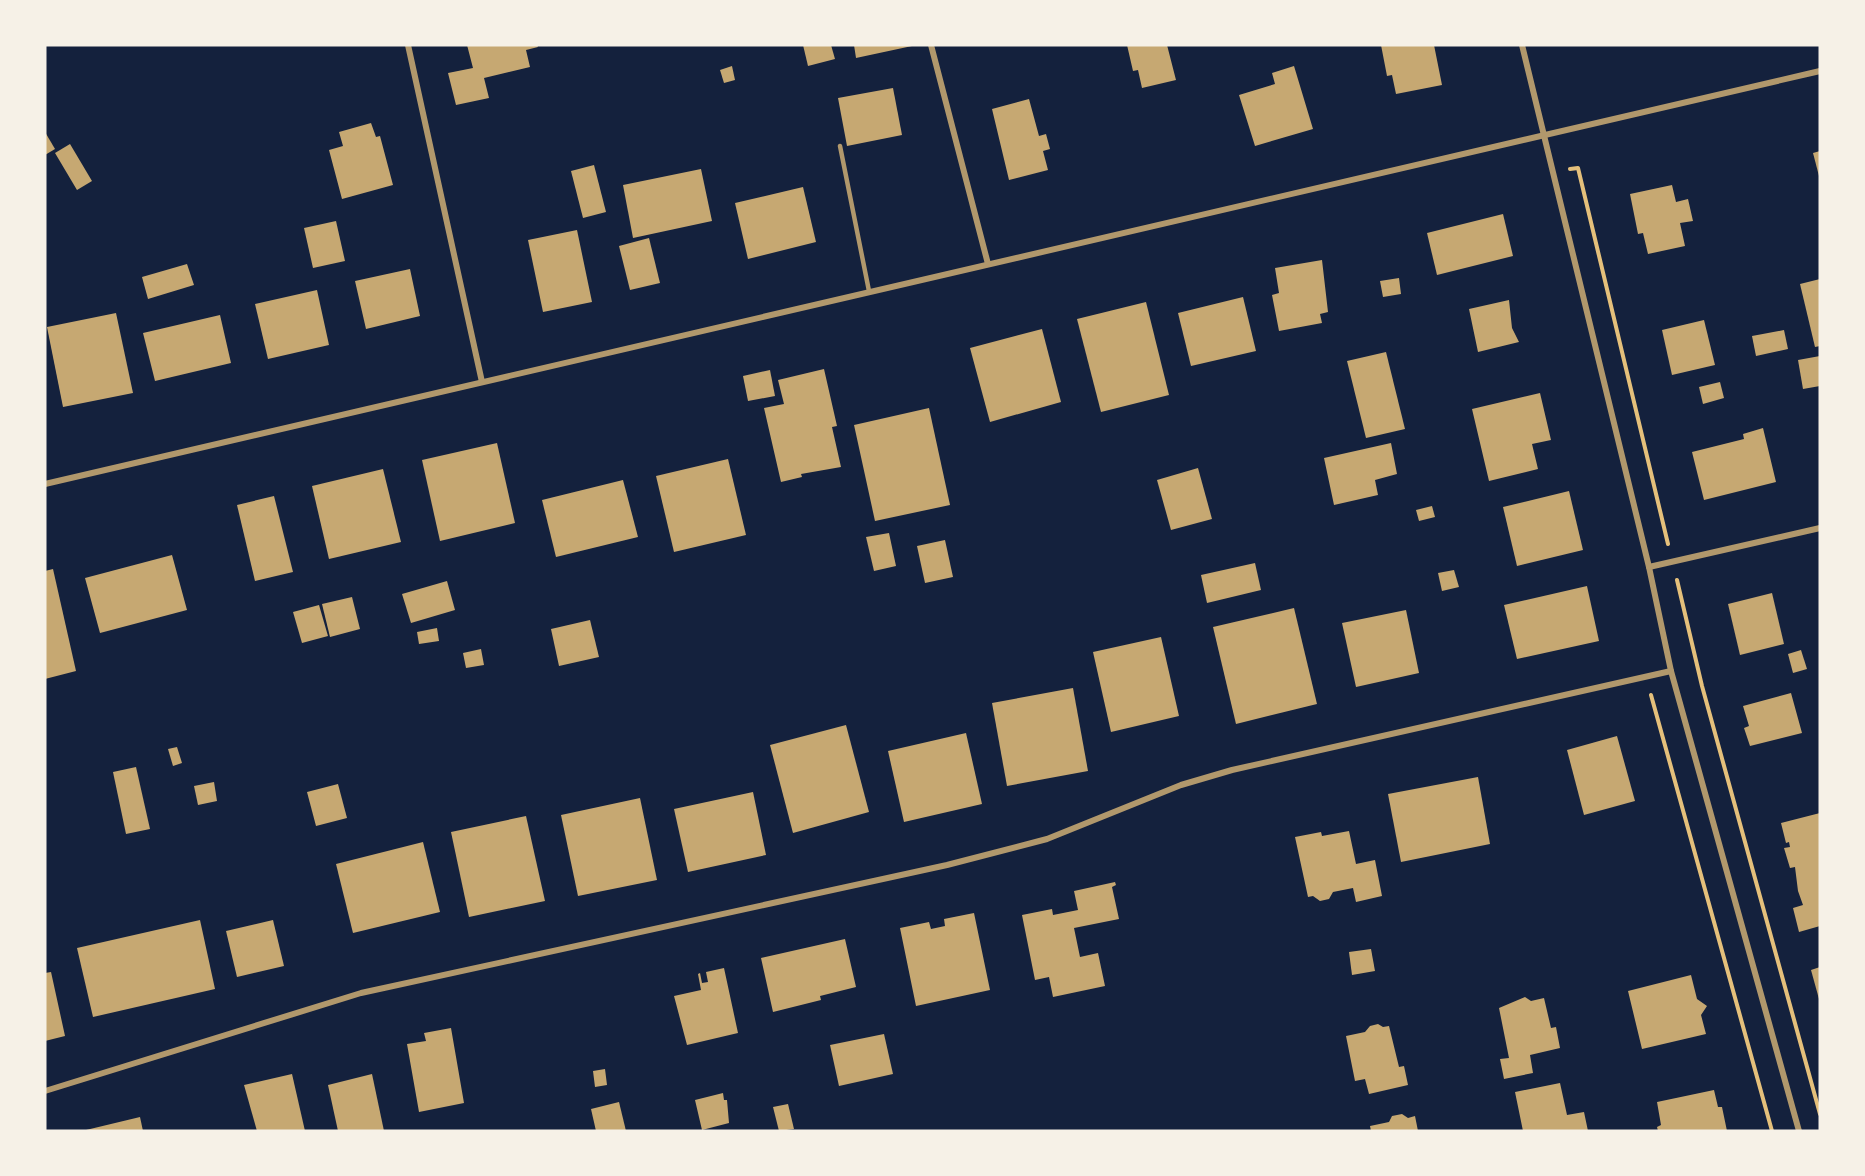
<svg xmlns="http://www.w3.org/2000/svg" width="1865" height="1176" viewBox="0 0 1865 1176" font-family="Signika,sans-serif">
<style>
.building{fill:#c6a872}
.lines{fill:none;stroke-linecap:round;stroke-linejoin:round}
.path{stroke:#e5c07b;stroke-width:4}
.service{stroke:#b1986c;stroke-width:4.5}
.minor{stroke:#b1986c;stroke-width:6}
</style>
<rect width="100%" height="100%" fill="#14213d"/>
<g class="building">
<path d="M467,45H537L538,47L526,50L530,67L484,78L489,98L456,105L448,73L473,68Z"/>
<path d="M803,45H831L835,59L808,66Z"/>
<path d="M854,45H912V46L856,58Z"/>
<path d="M1127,45H1167L1176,80L1142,88L1138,70L1133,71Z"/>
<path d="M1381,45H1434L1442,85L1396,94L1392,75L1387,76Z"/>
<path d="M732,66L735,80L724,83L720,70Z"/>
<path d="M1294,66L1313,129L1255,146L1239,95L1275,84L1272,73Z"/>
<path d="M893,88L902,135L847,146L838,98Z"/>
<path d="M1029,99L1039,136L1046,134L1050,149L1043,151L1048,170L1009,180L992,109Z"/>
<path d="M371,123L376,137L380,136L393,185L342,199L329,150L343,146L339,132Z"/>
<path d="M45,132L55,149L45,155Z"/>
<path d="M70,144L92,181L77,190L55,153Z"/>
<path d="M1820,151V176H1819L1813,153Z"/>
<path d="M594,165L606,212L583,218L571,171Z"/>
<path d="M701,169L712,221L633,238L623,185Z"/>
<path d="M1672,185L1676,202L1688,199L1693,221L1680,223L1685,246L1648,254L1643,233L1638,234L1630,194Z"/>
<path d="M803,187L816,242L748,259L735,203Z"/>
<path d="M1503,214L1513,256L1437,275L1427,233Z"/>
<path d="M336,221L345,261L313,268L304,228Z"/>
<path d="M577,230L592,302L543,312L528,240Z"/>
<path d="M649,238L660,283L630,290L619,246Z"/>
<path d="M1322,260L1328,312L1320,314L1322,323L1279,331L1272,295L1279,293L1275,268Z"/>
<path d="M187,264L194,285L148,299L142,277Z"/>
<path d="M410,269L420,316L366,329L355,281Z"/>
<path d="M1399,278L1401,294L1383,297L1380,281Z"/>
<path d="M1820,279V346L1815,347L1800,284Z"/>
<path d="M317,290L329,345L268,359L255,304Z"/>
<path d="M1243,297L1256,351L1191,366L1178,313Z"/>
<path d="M1509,300L1512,328L1519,342L1478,352L1469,309Z"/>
<path d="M1146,302L1169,395L1101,412L1077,319Z"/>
<path d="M116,313L133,393L63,407L47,327Z"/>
<path d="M220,315L231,363L155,381L143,333Z"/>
<path d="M1704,320L1715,365L1672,375L1662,330Z"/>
<path d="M1042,329L1061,402L990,422L970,348Z"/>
<path d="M1784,330L1788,349L1756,356L1752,336Z"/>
<path d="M1386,352L1405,429L1366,438L1347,361Z"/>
<path d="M1820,356V386L1803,389L1798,360Z"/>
<path d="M824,369L837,426L832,427L841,467L801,474L802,477L781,482L764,408L784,404L778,380Z"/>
<path d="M770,370L775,396L748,401L743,376Z"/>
<path d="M1720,382L1724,398L1703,404L1699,387Z"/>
<path d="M1540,393L1551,440L1532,444L1538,469L1489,481L1472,409Z"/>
<path d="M929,408L950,505L875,521L854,425Z"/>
<path d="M1763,428L1776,482L1704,500L1692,452L1744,439L1743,434Z"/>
<path d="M497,443L515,523L440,541L422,460Z"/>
<path d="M1391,443L1397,474L1375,480L1378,495L1334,505L1324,458Z"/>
<path d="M728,459L746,535L674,552L656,476Z"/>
<path d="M1198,468L1212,519L1171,530L1157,480Z"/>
<path d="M383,469L401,542L329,559L312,486Z"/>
<path d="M623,480L638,537L556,557L542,500Z"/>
<path d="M1569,491L1583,550L1517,566L1503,507Z"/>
<path d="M274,496L293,572L255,581L237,505Z"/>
<path d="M1432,506L1435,517L1419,521L1416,510Z"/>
<path d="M889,533L896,566L874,571L866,537Z"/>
<path d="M945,540L953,577L925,583L917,546Z"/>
<path d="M172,555L187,610L100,633L85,578Z"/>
<path d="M1255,563L1261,590L1207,603L1201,575Z"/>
<path d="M53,569L76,671L45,679V571Z"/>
<path d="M1454,570L1459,587L1442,591L1438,573Z"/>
<path d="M447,581L455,610L411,623L402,594Z"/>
<path d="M1587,586L1599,641L1517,659L1504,605Z"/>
<path d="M1772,593L1784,644L1740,655L1728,604Z"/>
<path d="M352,597L360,629L330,637L322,604Z"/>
<path d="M319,605L328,636L302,643L293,612Z"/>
<path d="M1294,608L1317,704L1236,724L1213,627Z"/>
<path d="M1406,610L1419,673L1356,687L1342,623Z"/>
<path d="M590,620L599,657L559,666L551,629Z"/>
<path d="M437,628L439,641L419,644L417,632Z"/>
<path d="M1161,637L1179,716L1111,732L1093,652Z"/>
<path d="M481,649L484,665L466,668L463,653Z"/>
<path d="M1801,650L1807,669L1793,673L1788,654Z"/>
<path d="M1073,688L1088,771L1007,786L992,703Z"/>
<path d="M1791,693L1802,733L1750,746L1744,728L1749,726L1743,706Z"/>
<path d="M846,725L869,812L793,833L770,745Z"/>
<path d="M966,733L982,804L904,822L888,751Z"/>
<path d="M1617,736L1635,801L1584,815L1567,750Z"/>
<path d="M177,747L182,763L173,766L168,749Z"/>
<path d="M136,767L150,829L126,834L113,772Z"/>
<path d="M1478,777L1490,844L1401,862L1388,794Z"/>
<path d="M214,782L217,801L198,805L194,786Z"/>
<path d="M338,784L347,818L316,826L307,792Z"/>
<path d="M753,792L766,855L688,872L674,809Z"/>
<path d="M640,798L657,880L578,896L561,815Z"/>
<path d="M1820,813V926L1799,932L1793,908L1803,905L1798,891L1795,867L1790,868L1784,848L1790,847L1789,842L1786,843L1781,823Z"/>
<path d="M526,816L545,901L469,917L451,832Z"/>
<path d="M1349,831L1356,864L1375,860L1382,896L1356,902L1353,888L1333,892L1329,899L1320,901L1313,896L1308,897L1295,837L1321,832L1322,836Z"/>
<path d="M423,842L440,912L353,933L336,864Z"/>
<path d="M1115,882L1116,885L1112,887L1119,919L1074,928L1080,957L1098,953L1105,986L1053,997L1049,977L1035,980L1022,915L1052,909L1053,915L1078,910L1074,891Z"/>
<path d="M974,913L990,990L916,1006L900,928L929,922L931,929L945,926L944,919Z"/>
<path d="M200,920L215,989L93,1017L77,948Z"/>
<path d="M273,920L284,966L237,977L226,931Z"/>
<path d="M845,939L856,987L820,996L821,1000L773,1012L761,958Z"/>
<path d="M1371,949L1375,971L1352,975L1349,952Z"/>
<path d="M1820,967V999H1819L1811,970Z"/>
<path d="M724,968L738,1033L687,1045L674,996L701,990L698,974L700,973L702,983L708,982L706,972Z"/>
<path d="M51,972L65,1036L45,1041V973Z"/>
<path d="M1691,975L1697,999L1707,1006L1701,1015L1706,1034L1642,1049L1628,991Z"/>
<path d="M1525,997L1531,1001L1544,998L1551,1028L1556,1027L1560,1048L1530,1055L1533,1073L1504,1079L1500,1059L1509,1058L1499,1008Z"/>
<path d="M1378,1024L1383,1027L1389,1026L1399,1067L1404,1066L1408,1085L1369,1094L1365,1079L1355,1081L1346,1036L1365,1032L1370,1026Z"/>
<path d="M451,1028L464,1103L419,1112L407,1044L426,1041L424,1033Z"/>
<path d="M884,1034L893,1074L839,1086L830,1045Z"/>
<path d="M605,1069L607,1085L595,1087L593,1071Z"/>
<path d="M292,1074L305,1131H257L244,1085Z"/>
<path d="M372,1074L384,1131H338L328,1085Z"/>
<path d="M1560,1083L1567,1115L1584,1112L1588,1131H1523L1515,1092Z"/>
<path d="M1714,1090L1718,1107H1722L1727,1131H1658L1657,1127L1661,1125L1657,1102Z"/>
<path d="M723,1093L724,1100H727L729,1123L702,1130L695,1100Z"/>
<path d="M619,1102L626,1131H596L591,1109Z"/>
<path d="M788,1104L794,1129L779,1131L773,1107Z"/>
<path d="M1402,1114L1408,1118L1415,1116L1418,1131H1371L1370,1126L1389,1122L1392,1116Z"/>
<path d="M140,1117L143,1131H87L86,1130Z"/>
</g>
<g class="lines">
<g class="path">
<path d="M1570,169L1578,168L1668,544"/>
<path d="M1677,580L1702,686L1820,1114"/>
<path d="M1651,695L1772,1131"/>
</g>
<path class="service" d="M840,146L869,291"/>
<g class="minor">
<path d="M408,45L482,382"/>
<path d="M931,45L988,264"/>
<path d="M1522,45L1649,567L1671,671L1799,1131"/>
<path d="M45,484L1820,71"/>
<path d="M1649,567L1820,528"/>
<path d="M45,1091L361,993L947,865L1047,839L1181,785L1232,770L1671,671"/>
</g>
</g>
<rect width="1865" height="1176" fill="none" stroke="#f6f1e7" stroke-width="93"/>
</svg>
